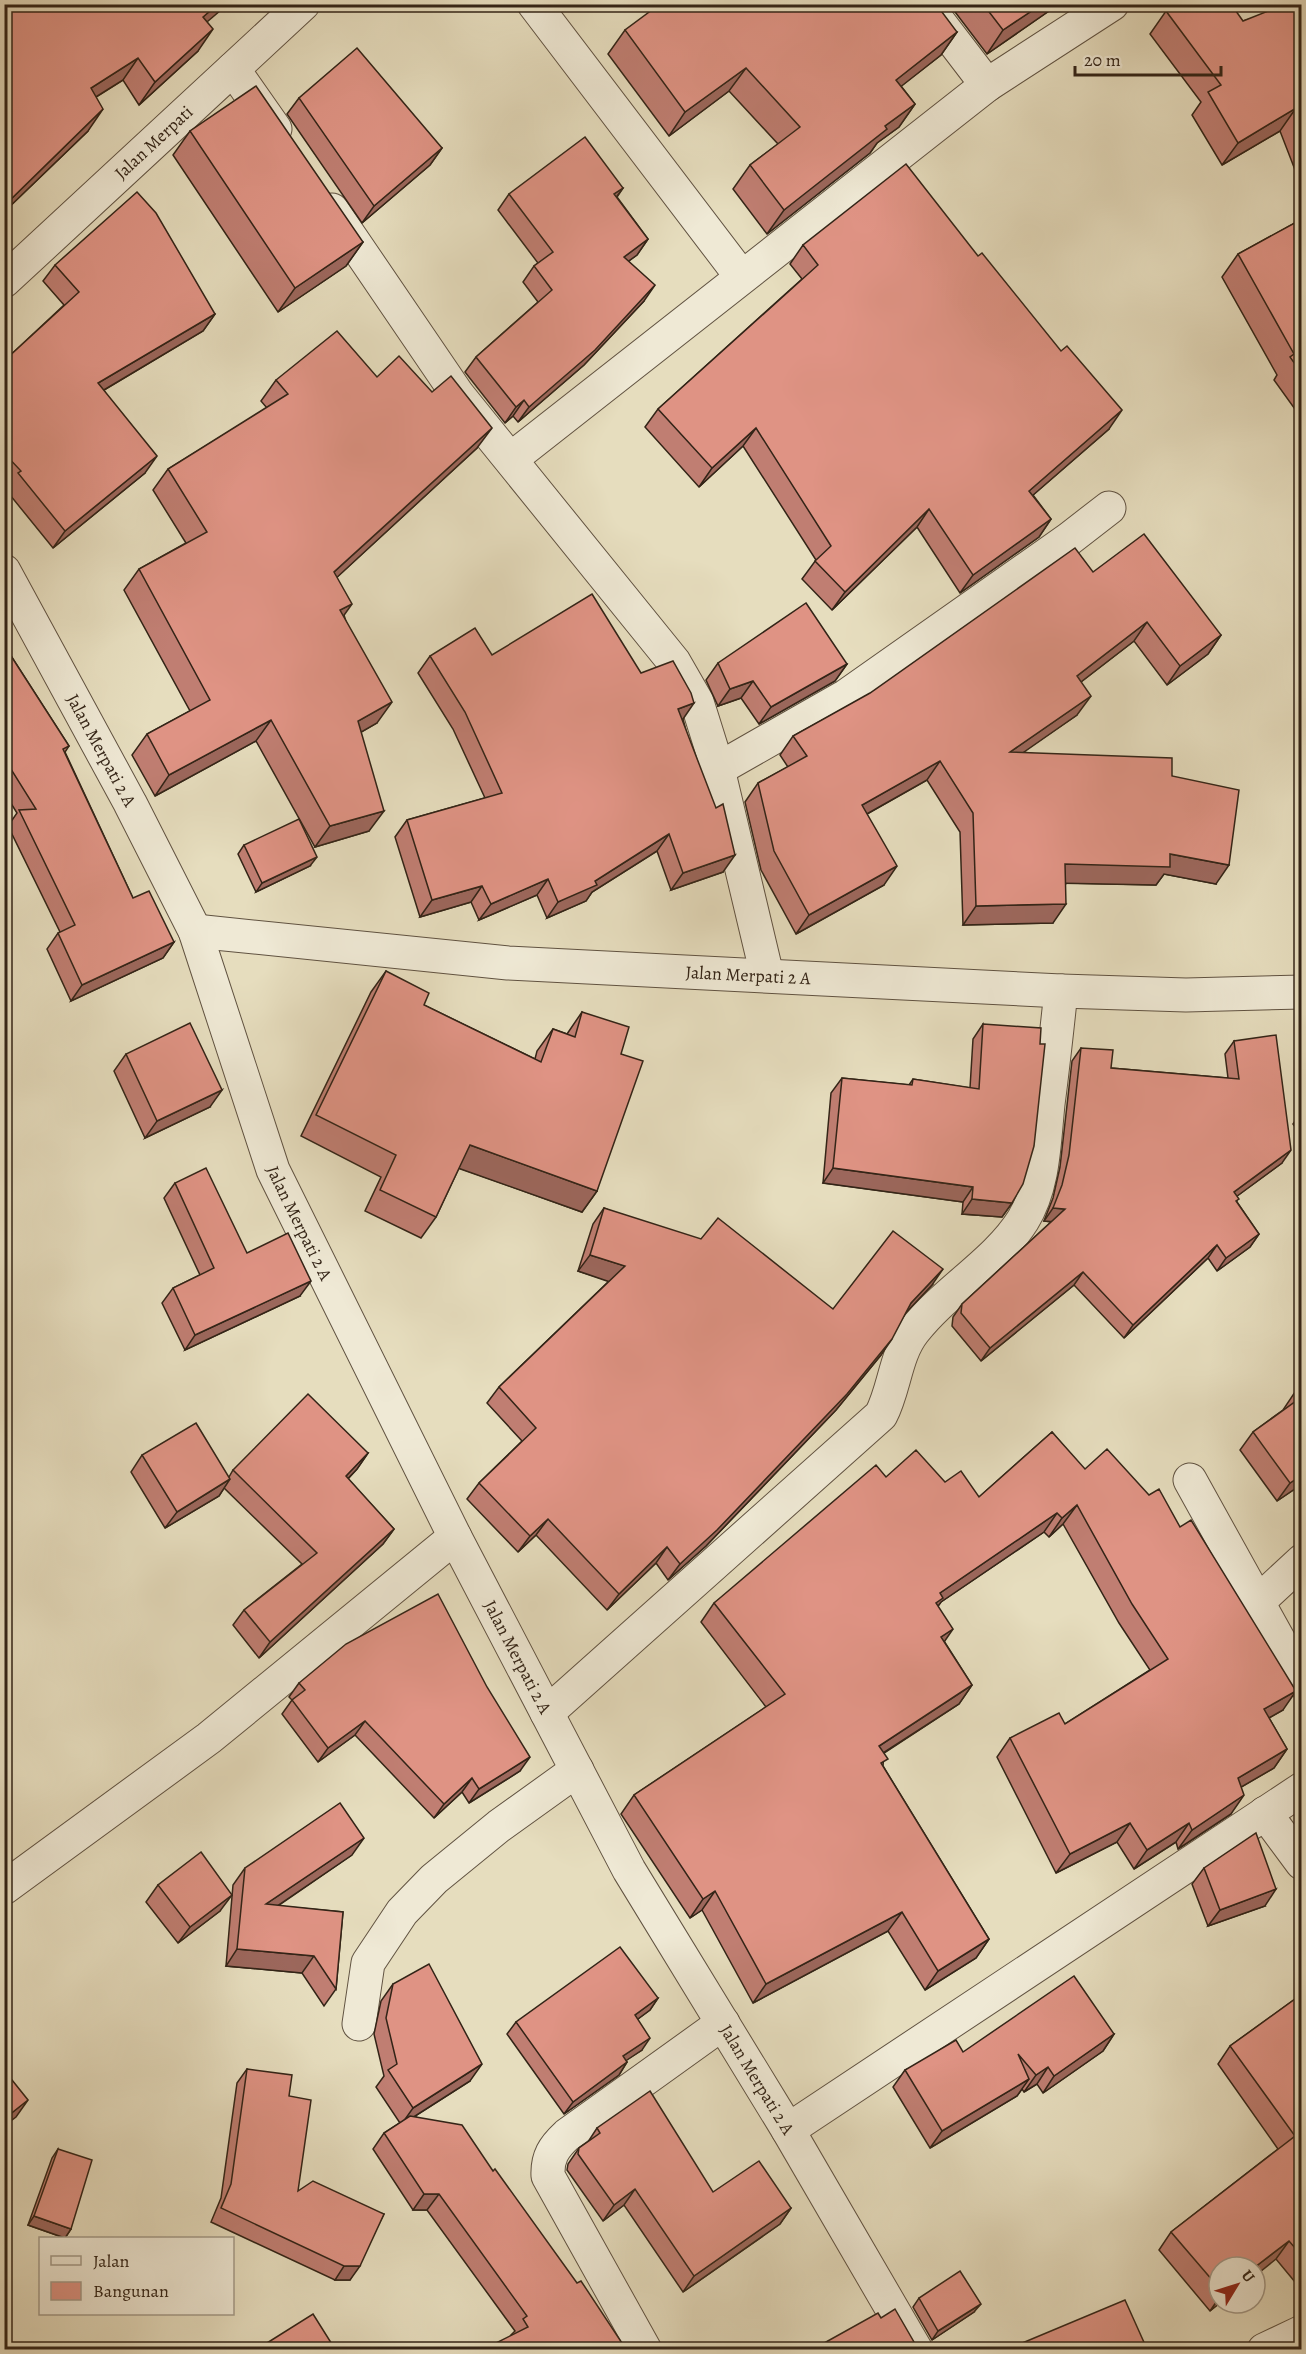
<svg xmlns="http://www.w3.org/2000/svg" width="1306" height="2354" viewBox="0 0 1306 2354" font-family="Alegreya,serif">
<style>
.lines{fill:none;stroke-linecap:round;stroke-linejoin:round}
.street-casing{stroke:#605241;stroke-width:35}
.street{stroke:#efe9d5;stroke-width:33}
.wall{fill:#c07e72;stroke:#332417;stroke-width:1.5}
.shaded-wall{fill:#9c675c;stroke:#332417;stroke-width:1.5}
.building{fill:#df9384;stroke:#332417;stroke-width:1.5}
.labels{text-anchor:middle;stroke-width:6;stroke-linejoin:round;paint-order:stroke}
.street-label{font-size:18px;fill:#332417;stroke:#efe9d5}
</style>
<rect width="100%" height="100%" fill="#e6ddbe"/>
<filter id="stains"><feTurbulence type="fractalNoise" baseFrequency=".00333" numOctaves="4"/><feColorMatrix values="0 0 0 0 .2 0 0 0 0 .09 0 0 0 0 .02 0 0 0 .5 -.17"/></filter>
<radialGradient id="worn" r=".72"><stop offset=".6" stop-color="#630" stop-opacity="0"/><stop offset="1" stop-color="#630" stop-opacity=".3"/></radialGradient>
<g class="lines">
<g class="street-casing">
<g id="street">
<path d="M534,4L741,276"/>
<path d="M925,4L987,85"/>
<path d="M233,69L275,129"/>
<path d="M332,210L458,395L674,662L697,702L718,769L767,975"/>
<path id="s1" d="M4,281L303,4"/>
<path d="M511,459L987,85L1112,4"/>
<path id="s2" d="M4,571L130,803L195,931L273,1170L455,1537L629,1870L788,2130L916,2350"/>
<path d="M718,769L846,696L1069,539L1109,508"/>
<path id="s3" d="M195,931L508,963L1061,991L1186,995L1302,992"/>
<path d="M1190,1480L1302,1682"/>
<path d="M1259,1601L1302,1561"/>
<path d="M547,1713L881,1415C895,1388 895,1355 914,1331C946,1290 996,1263 1023,1220C1044,1186 1044,1143 1048,1104C1053,1066 1057,1029 1061,991"/>
<path d="M1265,1813L1302,1863"/>
<path d="M4,1888L209,1738L455,1537"/>
<path d="M359,2024L368,1963L402,1912L434,1879L499,1826L577,1770"/>
<path d="M788,2130L1302,1789"/>
<path d="M645,2350L548,2176C547,2157 554,2147 567,2135L723,2023"/>
<path d="M1264,2350L1302,2332"/>
</g>
</g>
<use href="#street" class="street"/>
</g>
<g class="wall">
<path d="M949,4H1059L987,54Z"/>
<path d="M1302,4V188L1280,131L1222,165L1192,115L1201,102L1150,34L1166,11L1243,21Z"/>
<path d="M4,9L207,22L198,51L139,105L123,80L96,97L88,131L4,212Z"/>
<path d="M625,30L957,32L941,55L901,86L915,104L899,127L877,143L870,153L767,234L733,189L750,165L778,144L729,91L669,136L608,54Z"/>
<path d="M299,98L442,148L430,165L362,223L287,114Z"/>
<path d="M190,131L363,242L346,266L278,312L173,155Z"/>
<path d="M623,188L617,197L648,239L637,255L629,261L644,301L584,365L518,422L513,416L505,423L465,372L476,357L538,302L523,282L534,266L538,263L498,210L509,194Z"/>
<path d="M1302,219V419L1274,380L1277,375L1222,277L1238,254Z"/>
<path d="M803,245L1109,429L1033,495L1051,519L1039,537L960,593L917,527L832,610L802,579L816,560L743,446L699,487L645,427L658,409L802,279L790,264Z"/>
<path d="M55,265L215,314L203,331L104,390L145,473L53,548L6,490L8,487L4,483V361L64,305L43,281Z"/>
<path d="M377,377L477,448L337,577L344,615L377,723L361,732L369,831L315,847L256,741L155,796L132,755L147,734L190,711L124,590L139,569L186,543L153,490L168,469L267,408L261,401L276,380Z"/>
<path d="M1093,572L1221,635L1208,654L1167,685L1134,641L1081,682L1077,715L1023,752L1172,776L1216,884L1164,874L1156,885L1066,883L1053,923L963,925L960,832L927,780L867,814L884,885L796,934L761,870L745,802L758,783L788,767L780,755L793,736Z"/>
<path d="M4,645L69,746L65,752L133,898L174,942L163,958L71,1001L47,949L58,933L60,932L8,826L17,813L4,792Z"/>
<path d="M492,655L641,673L683,719L723,872L671,890L657,851L592,892L586,901L547,918L537,895L479,920L471,902L420,917L395,837L407,820L485,798L453,729L418,673L430,656Z"/>
<path d="M718,663L847,664L835,681L759,724L741,698L718,706L706,680Z"/>
<path d="M244,845L310,866L256,892L238,854Z"/>
<path d="M386,971L424,1005L535,1059L537,1051L553,1029L567,1034L582,1012L621,1054L597,1191L582,1212L459,1168L436,1217L421,1238L365,1211L381,1177L301,1136L371,992Z"/>
<path d="M983,1024L1012,1203L1002,1217L962,1214L963,1202L823,1183L831,1093L842,1078L909,1085L913,1079L970,1088L973,1039Z"/>
<path d="M1234,1041L1282,1163L1237,1196V1202L1259,1234L1250,1247L1217,1271L1208,1258L1124,1338L1074,1285L981,1361L952,1326L953,1317L962,1304L1051,1222L1044,1221L1053,1198L1060,1167L1072,1061L1081,1048L1111,1068L1228,1078L1225,1054Z"/>
<path d="M126,1054L210,1107L145,1138L114,1071Z"/>
<path d="M1302,1111V1137L1293,1124Z"/>
<path d="M175,1183L247,1253L300,1296L185,1350L162,1303L173,1288L200,1275L164,1198Z"/>
<path d="M604,1208L833,1309L932,1285L906,1312L881,1355L836,1410L706,1546L668,1580L656,1563L607,1610L536,1535L518,1552L467,1499L479,1483L522,1441L487,1403L499,1387L609,1281L578,1271L593,1224Z"/>
<path d="M1302,1387V1484L1277,1501L1240,1450L1253,1432L1283,1410L1295,1392Z"/>
<path d="M1052,1432L1283,1710L1269,1718L1287,1749L1274,1768L1241,1787L1231,1814L1178,1849L1176,1842L1134,1869L1117,1842L1056,1873L997,1757L1010,1738L1065,1724L1150,1670L1119,1623L1063,1524L1049,1537L1044,1532L941,1602L938,1606L944,1641L972,1685L959,1704L884,1753L883,1766L989,1939L976,1958L925,1990L888,1931L753,2003L702,1910L690,1918L621,1814L634,1795L766,1707L701,1622L714,1603L886,1477L945,1482L979,1497Z"/>
<path d="M368,1453L357,1469L348,1479L394,1529L383,1544L259,1658L233,1625L244,1610L302,1564L224,1488L219,1496L165,1528L131,1472L142,1455L229,1477L233,1470Z"/>
<path d="M299,1683L520,1771L469,1803L462,1792L434,1818L355,1735L318,1762L282,1714L292,1700L289,1697Z"/>
<path d="M352,1855L278,1906L343,1912L336,1989L324,2006L302,1973L226,1966L233,1885L245,1868Z"/>
<path d="M1204,1868L1265,1906L1208,1926L1192,1884Z"/>
<path d="M158,1885L220,1911L178,1943L146,1902Z"/>
<path d="M393,1984L470,2081L415,2116L493,2171L617,2349L511,2335L515,2331L427,2210H413L373,2149L384,2133L400,2123L376,2087L384,2076L374,2034L381,2001Z"/>
<path d="M1302,1994V2277L1295,2282L1276,2259L1219,2267V2303L1210,2311L1159,2250L1171,2232L1278,2149L1218,2064L1230,2046Z"/>
<path d="M658,1998L650,2010L638,2019L642,2050L626,2060L627,2062L619,2075L564,2114L507,2034L516,2022Z"/>
<path d="M1114,2034L1103,2051L1043,2093L1037,2084L1024,2092L1022,2089L1017,2096L930,2148L893,2087L905,2070L963,2052Z"/>
<path d="M247,2069L289,2096L298,2191L384,2214L350,2280H335L211,2222L221,2198L237,2083Z"/>
<path d="M597,2128L713,2192L791,2208L780,2224L683,2292L624,2205L603,2221L567,2170L568,2164L579,2148L588,2142Z"/>
<path d="M58,2149L71,2229L65,2238L28,2225L52,2158Z"/>
<path d="M919,2298L974,2312L932,2340L913,2307Z"/>
</g>
<g class="shaded-wall">
<path d="M218,4H228L187,39L203,17Z"/>
<path d="M1042,4H1059L987,54L1003,30Z"/>
<path d="M213,29L198,51L139,105L155,82Z"/>
<path d="M957,32L941,55L880,103L896,80Z"/>
<path d="M138,58L123,80L75,110L91,88Z"/>
<path d="M746,68L729,91L669,136L685,112Z"/>
<path d="M915,104L899,127L877,143L870,153L767,234L784,210L885,126Z"/>
<path d="M1296,108L1280,131L1222,165L1238,143Z"/>
<path d="M103,109L88,131L4,212V206L7,203Z"/>
<path d="M442,148L430,165L362,223L374,206Z"/>
<path d="M623,188L612,203L614,194Z"/>
<path d="M648,239L637,255L613,272L624,257Z"/>
<path d="M363,242L346,266L278,312L295,288Z"/>
<path d="M655,285L644,301L584,365L518,422L529,407Z"/>
<path d="M215,314L203,331L87,400L98,383Z"/>
<path d="M524,400L513,416L505,423L516,407Z"/>
<path d="M1122,410L1109,429L1017,509L1029,491Z"/>
<path d="M492,428L477,448L320,593L334,572Z"/>
<path d="M756,428L743,446L699,487L712,468Z"/>
<path d="M157,456L145,473L53,548L65,531Z"/>
<path d="M929,509L917,527L832,610L845,592Z"/>
<path d="M1051,519L1039,537L960,593L973,575Z"/>
<path d="M352,604L337,625L340,610Z"/>
<path d="M1147,622L1134,641L1064,695L1077,676Z"/>
<path d="M1221,635L1208,654L1167,685L1180,666Z"/>
<path d="M847,664L835,681L759,724L771,707Z"/>
<path d="M753,681L741,698L718,706L730,689Z"/>
<path d="M1091,696L1077,715L997,771L1010,752Z"/>
<path d="M392,702L377,723L344,742L358,721Z"/>
<path d="M694,703L683,719L666,725L678,709Z"/>
<path d="M271,720L256,741L155,796L169,775Z"/>
<path d="M940,761L927,780L849,824L862,805Z"/>
<path d="M384,811L369,831L315,847L330,826Z"/>
<path d="M669,834L657,851L592,892L586,901L547,918L558,902L595,881Z"/>
<path d="M1170,854L1229,865L1216,884L1164,874L1156,885L1052,883L1065,864Z"/>
<path d="M735,855L723,872L671,890L683,873Z"/>
<path d="M317,857L310,866L256,892L262,883Z"/>
<path d="M897,866L884,885L796,934L809,915Z"/>
<path d="M548,879L537,895L479,920L491,904Z"/>
<path d="M482,886L471,902L420,917L432,900Z"/>
<path d="M1066,904L1053,923L963,925L976,906Z"/>
<path d="M174,942L163,958L71,1001L82,985Z"/>
<path d="M222,1090L210,1107L145,1138L157,1121Z"/>
<path d="M470,1145L597,1191L582,1212L455,1167Z"/>
<path d="M1291,1150L1282,1163L1225,1205L1234,1192Z"/>
<path d="M833,1168L973,1187L963,1202L823,1183Z"/>
<path d="M972,1199L1012,1203L1002,1217L962,1214Z"/>
<path d="M1053,1208L1065,1209L1056,1222L1044,1221Z"/>
<path d="M1259,1234L1250,1247L1217,1271L1226,1258Z"/>
<path d="M1217,1245L1208,1258L1124,1338L1133,1325Z"/>
<path d="M590,1255L625,1266L613,1283L578,1271Z"/>
<path d="M943,1269L932,1285L900,1319L911,1303Z"/>
<path d="M1083,1272L1074,1285L981,1361L990,1348Z"/>
<path d="M311,1281L300,1296L185,1350L195,1335Z"/>
<path d="M892,1339L881,1355L836,1410L706,1546L668,1580L680,1564Z"/>
<path d="M368,1453L357,1469L335,1492L346,1476Z"/>
<path d="M1302,1475V1484L1277,1501L1290,1483Z"/>
<path d="M230,1479L219,1496L165,1528L177,1512Z"/>
<path d="M1077,1505L1063,1524L1049,1537L1062,1518Z"/>
<path d="M1057,1513L1044,1532L941,1602L930,1617L940,1593Z"/>
<path d="M548,1519L536,1535L518,1552L530,1536Z"/>
<path d="M394,1529L383,1544L259,1658L270,1642Z"/>
<path d="M667,1547L656,1563L607,1610L619,1594Z"/>
<path d="M953,1629L940,1648L941,1637Z"/>
<path d="M972,1685L959,1704L866,1764L879,1746Z"/>
<path d="M1296,1691L1283,1710L1251,1728L1264,1709Z"/>
<path d="M365,1721L355,1735L318,1762L328,1748Z"/>
<path d="M1287,1749L1274,1768L1224,1797L1238,1778Z"/>
<path d="M530,1757L520,1771L469,1803L479,1789Z"/>
<path d="M472,1778L462,1792L434,1818L444,1804Z"/>
<path d="M1244,1795L1231,1814L1178,1849L1192,1830Z"/>
<path d="M1130,1823L1117,1842L1056,1873L1070,1854Z"/>
<path d="M1189,1823L1176,1842L1134,1869L1147,1850Z"/>
<path d="M364,1838L352,1855L255,1921L266,1904Z"/>
<path d="M1276,1889L1265,1906L1208,1926L1220,1910Z"/>
<path d="M715,1891L702,1910L690,1918L703,1899Z"/>
<path d="M232,1895L220,1911L178,1943L190,1927Z"/>
<path d="M902,1912L888,1931L753,2003L766,1984Z"/>
<path d="M989,1939L976,1958L925,1990L938,1971Z"/>
<path d="M237,1949L314,1956L302,1973L226,1966Z"/>
<path d="M658,1998L650,2010L627,2027L635,2015Z"/>
<path d="M1114,2034L1103,2051L1043,2093L1054,2076Z"/>
<path d="M650,2038L642,2050L615,2068L623,2056Z"/>
<path d="M627,2062L619,2075L564,2114L573,2102Z"/>
<path d="M482,2064L470,2081L401,2125L413,2108Z"/>
<path d="M1048,2067L1037,2084L1024,2092L1036,2075Z"/>
<path d="M1029,2079L1017,2096L930,2148L942,2131Z"/>
<path d="M28,2100L16,2117L4,2126V2119Z"/>
<path d="M635,2189L624,2205L603,2221L614,2205Z"/>
<path d="M424,2194H439L427,2210H413Z"/>
<path d="M791,2208L780,2224L683,2292L694,2276Z"/>
<path d="M34,2216L71,2229L65,2238L28,2225Z"/>
<path d="M1289,2241L1276,2259L1255,2276V2267Z"/>
<path d="M344,2266H360L350,2280H335Z"/>
<path d="M1219,2298V2303H1220L1210,2311Z"/>
<path d="M981,2304L974,2312L932,2340L938,2331Z"/>
<path d="M914,2342L909,2349H904L905,2348Z"/>
<path d="M622,2343L617,2349H610Z"/>
</g>
<g class="building">
<path d="M9,4H218L203,17L213,29L155,82L138,58L91,88L103,109L7,203L4,201V9Z"/>
<path d="M660,4H936L957,32L896,80L915,104L885,126L887,129L784,210L750,165L800,127L746,68L685,112L625,30Z"/>
<path d="M983,4H1042L1003,30Z"/>
<path d="M1174,4H1231L1243,21L1286,4H1302V123L1296,108L1238,143L1208,92L1221,85L1166,11Z"/>
<path d="M357,48L442,148L374,206L299,98Z"/>
<path d="M256,86L363,242L295,288L190,131Z"/>
<path d="M585,137L623,188L614,194L648,239L624,257L655,285L595,350L529,407L524,400L516,407L476,357L552,290L534,266L553,252L509,194Z"/>
<path d="M906,164L978,256L982,253L1061,351L1067,346L1122,410L1029,491L1051,519L973,575L929,509L845,592L815,561L831,546L756,428L712,468L658,409L818,265L803,245Z"/>
<path d="M137,192L156,213L215,314L98,383L157,456L65,531L18,473L21,471L4,453V361L79,292L55,265Z"/>
<path d="M1302,219V374L1290,357L1294,354L1238,254Z"/>
<path d="M337,331L377,377L399,356L432,392L451,376L492,428L334,572L352,604L340,610L392,702L358,721L384,811L330,826L271,720L169,775L147,734L210,700L139,569L207,532L168,469L288,394L276,380Z"/>
<path d="M1144,534L1221,635L1180,666L1147,622L1077,676L1091,696L1010,752L1172,758V776L1239,790L1229,865L1170,854V867L1065,864L1066,904L976,906L973,813L940,761L862,805L897,866L809,915L774,851L758,783L807,756L793,736L870,693L1075,548L1093,572Z"/>
<path d="M592,594L641,673L673,661L691,693L694,703L678,709L716,808L723,804L735,855L683,873L669,834L595,881L597,885L558,902L548,879L491,904L482,886L432,900L407,820L502,793L465,712L430,656L475,628L492,655Z"/>
<path d="M806,603L847,664L771,707L753,681L730,689L718,663Z"/>
<path d="M4,645L69,746L63,749L133,898L149,891L174,942L82,985L58,933L75,925L19,810L36,809L4,758Z"/>
<path d="M299,819L317,857L262,883L244,845Z"/>
<path d="M386,971L429,993L424,1005L541,1062L553,1029L575,1037L582,1012L629,1027L621,1054L643,1061L597,1191L470,1145L436,1217L380,1190L396,1155L316,1115Z"/>
<path d="M190,1023L222,1090L157,1121L126,1054Z"/>
<path d="M983,1024L1041,1028L1040,1044H1045L1034,1146L1023,1184L1012,1203L972,1199L973,1187L833,1168L842,1078L912,1085L913,1079L979,1089Z"/>
<path d="M1276,1035L1291,1150L1234,1192L1239,1199L1236,1201L1259,1234L1226,1258L1217,1245L1133,1325L1083,1272L990,1348L961,1313L962,1304L1065,1209L1053,1208L1062,1185L1069,1155L1081,1048L1113,1050L1111,1068L1239,1079L1234,1041Z"/>
<path d="M206,1168L247,1253L288,1233L311,1281L195,1335L173,1288L214,1268L175,1183Z"/>
<path d="M604,1208L701,1239L718,1218L833,1309L893,1231L943,1269L911,1303L892,1339L847,1394L717,1530L680,1564L667,1547L619,1594L548,1519L530,1536L479,1483L536,1428L499,1387L625,1266L590,1255Z"/>
<path d="M1302,1387V1475L1290,1483L1253,1432L1300,1398L1295,1392Z"/>
<path d="M308,1394L368,1453L346,1476L394,1529L270,1642L244,1610L317,1553L233,1470Z"/>
<path d="M196,1423L230,1479L177,1512L142,1455Z"/>
<path d="M1052,1432L1085,1469L1107,1449L1149,1495L1159,1489L1180,1527L1191,1520L1296,1691L1264,1709L1287,1749L1238,1778L1244,1795L1192,1830L1189,1823L1147,1850L1130,1823L1070,1854L1010,1738L1059,1713L1065,1724L1168,1659L1132,1604L1077,1505L1062,1518L1057,1513L940,1593L943,1598L936,1603L953,1629L941,1637L972,1685L879,1746L888,1759L881,1763L989,1939L938,1971L902,1912L766,1984L715,1891L703,1899L634,1795L785,1694L714,1603L876,1465L886,1477L916,1450L945,1482L961,1471L979,1497Z"/>
<path d="M438,1594L487,1687L530,1757L479,1789L472,1778L444,1804L365,1721L328,1748L292,1700L305,1690L299,1683L346,1644Z"/>
<path d="M340,1803L364,1838L266,1904L343,1912L336,1989L314,1956L237,1949L245,1868Z"/>
<path d="M1256,1833L1276,1889L1220,1910L1204,1868Z"/>
<path d="M201,1852L232,1895L190,1927L158,1885Z"/>
<path d="M620,1947L658,1998L635,2015L650,2038L623,2056L627,2062L573,2102L516,2022Z"/>
<path d="M429,1964L482,2064L413,2108L388,2070L397,2064L386,2018L393,1984Z"/>
<path d="M1074,1976L1114,2034L1054,2076L1048,2067L1036,2075L1018,2054L1029,2079L942,2131L905,2070L956,2040L963,2052Z"/>
<path d="M1302,1994V2256L1289,2241L1255,2267H1219V2288L1171,2232L1295,2136L1230,2046Z"/>
<path d="M247,2069L292,2075L289,2096L311,2100L298,2191L313,2181L384,2214L360,2266H344L221,2208L231,2184Z"/>
<path d="M4,2070L28,2100L4,2119Z"/>
<path d="M650,2091L713,2192L759,2161L791,2208L694,2276L635,2189L614,2205L578,2154L579,2148L600,2133L597,2128Z"/>
<path d="M410,2116L462,2125L493,2171L495,2169L577,2283L581,2281L622,2343L610,2349H484L528,2327L523,2319L527,2316L439,2194H424L384,2133Z"/>
<path d="M58,2149L92,2160L71,2229L34,2216Z"/>
<path d="M960,2271L981,2304L938,2331L919,2298Z"/>
<path d="M1125,2300L1147,2349H1008Z"/>
<path d="M895,2309L914,2342L905,2348L906,2349H819L817,2347L878,2313L881,2318Z"/>
<path d="M313,2314L335,2349H260L259,2348Z"/>
</g>
<g class="labels">
<g class="street-label">
<text dy="6" stroke="none"><textPath href="#s1" startOffset="204">Jalan Merpati</textPath></text>
<text dy="6" stroke="none"><textPath href="#s2" startOffset="204">Jalan Merpati 2 A</textPath></text>
<text dy="6" stroke="none"><textPath href="#s3" startOffset="555">Jalan Merpati 2 A</textPath></text>
<text dy="6" stroke="none"><textPath href="#s2" startOffset="718">Jalan Merpati 2 A</textPath></text>
<text dy="6" stroke="none"><textPath href="#s2" startOffset="1204">Jalan Merpati 2 A</textPath></text>
<text dy="6" stroke="none"><textPath href="#s2" startOffset="1690">Jalan Merpati 2 A</textPath></text>
</g>
</g>
<rect width="1306" height="2354" fill="none" stroke="#e6ddbe" stroke-width="24"/>
<rect x="6" y="6" width="1294" height="2342" fill="none" stroke="#332417" stroke-width="3"/>
<rect x="12" y="12" width="1282" height="2330" fill="none" stroke="#332417" stroke-width="1.5"/>
<rect x="39" y="2237" width="195" height="78" fill="#efe9d5" stroke="#a49a89" stroke-width="1.5"/>
<rect x="51" y="2256" width="30" height="9" fill="#efe9d5" stroke="#a49a89" stroke-width="1.5"/>
<text x="93" y="2267" font-size="18" fill="#332417">Jalan</text>
<rect x="51" y="2282" width="30" height="18" fill="#df9384" stroke="#a49a89" stroke-width="1.5"/>
<text x="93" y="2297" font-size="18" fill="#332417">Bangunan</text>
<g transform="translate(1237 2285) rotate(52)"><circle r="28" fill="#efe9d5" stroke="#a49a89" stroke-width="1.5"/>
<path d="M0-4.5L10 22L0 15L-10 22Z" fill="#8f2418"/>
<text y="-9" font-size="16" font-weight="bold" text-anchor="middle" fill="#332417">U</text>
</g>
<path d="M1075 66v9h146v-9" fill="none" stroke="#332417" stroke-width="3"/>
<text x="1084" y="66" font-size="18" fill="#332417" stroke="#efe9d5" stroke-width="4.5" paint-order="stroke">20 m</text>
<rect width="100%" height="100%" filter="url(#stains)"/>
<rect width="100%" height="100%" fill="url(#worn)"/>
</svg>
